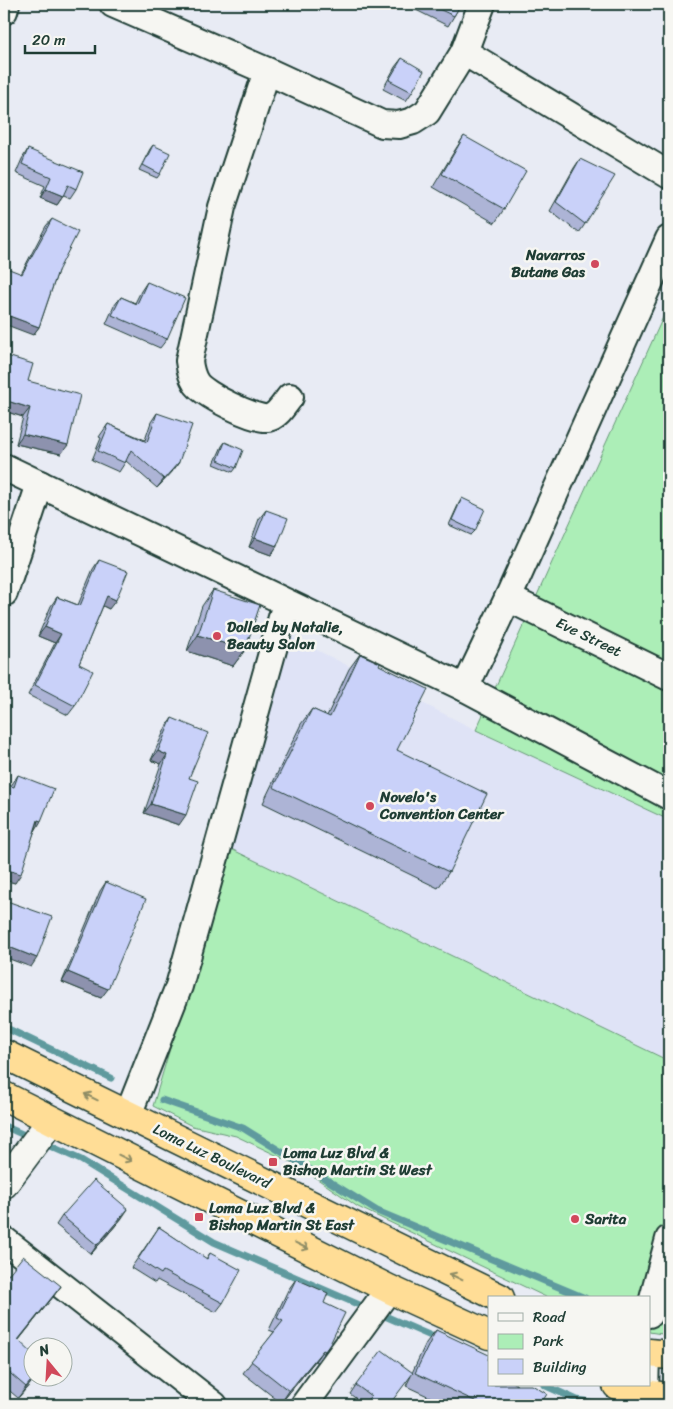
<svg xmlns="http://www.w3.org/2000/svg" width="673" height="1409" viewBox="0 0 673 1409" font-family="Sriracha,sans-serif">
<style>
.built{fill:#dfe3f6}
.green{fill:#aceeb7;stroke:#669676}
.lines{fill:none;stroke-linecap:round;stroke-linejoin:round}
.stream{stroke:#5e9a9e;stroke-width:7}
.lane-casing{stroke:#1f3d34;stroke-width:18}
.street-casing{stroke:#1f3d34;stroke-width:30}
.secondary-casing{stroke:#1f3d34;stroke-width:31}
.highway-casing{stroke:#1f3d34;stroke-width:31}
.lane{stroke:#f6f6f2;stroke-width:14}
.street{stroke:#f6f6f2;stroke-width:26}
.secondary{stroke:#f6f6f2;stroke-width:28}
.highway{stroke:#ffdd96;stroke-width:28}
.wall{fill:#adb4d6;stroke:#1f3d34}
.shaded-wall{fill:#8d92ae;stroke:#1f3d34}
.building{fill:#c9d1f9;stroke:#1f3d34}
.oneway{stroke:#8f8d65}
.poi-dot{fill:#d1495b;stroke:#f6f6f2;stroke-width:2}
.labels{text-anchor:middle;stroke-width:5;stroke-linejoin:round;paint-order:stroke}
.poi-label{font-size:15px;font-weight:bold;fill:#1f3d34;stroke:#f6f6f2;text-anchor:start}
.street-label{font-size:15px;fill:#1f3d34;stroke:#f6f6f2}
</style>
<rect width="100%" height="100%" fill="#e8ebf4"/>
<filter id="ink" filterUnits="userSpaceOnUse"><feTurbulence type="fractalNoise" baseFrequency=".02" numOctaves="2"/><feDisplacementMap in="SourceGraphic" scale="10" xChannelSelector="R" yChannelSelector="G"/><feConvolveMatrix kernelMatrix="1 2 1 2 8 2 1 2 1" color-interpolation-filters="sRGB"/></filter>
<g filter="url(#ink)">
<path class="built" d="M291,637L476,730L669,820V1061L229,848Z"/>
<g class="green">
<path d="M669,304V820L476,730Z"/>
<path d="M229,848L669,1061V1074L665,1089L669,1092V1335L649,1332V1298H548L358,1207L297,1165L236,1136L192,1126L153,1106Z"/>
</g>
<g class="lines">
<g class="stream">
<path d="M4,1027L111,1078"/>
<path d="M162,1100L243,1128L377,1211L585,1298"/>
<path d="M4,1126L31,1138"/>
<path d="M41,1142L81,1160L214,1242L438,1339"/>
<path d="M544,1385L577,1400L607,1405"/>
</g>
<g class="lane-casing">
<path id="lane" d="M651,1395L652,1353"/>
</g>
<g class="street-casing">
<g id="street">
<path d="M113,4L267,71L382,124L399,125L413,121L427,112L464,52L482,4"/>
<path d="M4,11L6,4"/>
<path d="M464,52L669,175"/>
<path d="M267,71L222,207L189,361C190,369 192,377 196,383C204,395 255,420 268,418C278,416 284,404 290,397"/>
<path d="M4,467L465,688L669,796"/>
<path d="M4,593L40,484"/>
<path d="M508,598L669,677"/>
<path d="M465,688L508,598L669,239"/>
<path d="M128,1115L179,986L286,603"/>
<path d="M4,1240L214,1405"/>
<path d="M649,1314L669,1239"/>
<path d="M304,1405L389,1289"/>
</g>
</g>
<g class="secondary-casing">
<path id="secondary" d="M4,1184L51,1121"/>
</g>
<g class="highway-casing">
<g id="highway">
<path d="M4,1054L500,1298"/>
<path d="M4,1096L389,1289L489,1335"/>
<path d="M649,1353L669,1355"/>
<path d="M617,1385L651,1395L669,1397"/>
</g>
</g>
<use href="#lane" class="lane"/>
<use href="#street" class="street"/>
<use href="#secondary" class="secondary"/>
<use href="#highway" class="highway"/>
</g>
<g class="wall">
<path d="M410,4H461L454,16L448,26L408,6Z"/>
<path d="M402,58L412,92L406,101L383,89L395,67Z"/>
<path d="M464,136L504,209L495,223L433,187L455,150Z"/>
<path d="M153,145L160,174L157,178L139,170L150,149Z"/>
<path d="M28,149L76,189L70,198L64,195L57,205L40,198L45,186L16,173L22,159Z"/>
<path d="M580,159L585,224L579,233L550,211L574,168Z"/>
<path d="M52,219L58,271L39,327L33,335L21,274L46,226Z"/>
<path d="M147,282L167,339L160,348L106,324L114,306L121,297L135,303L141,291Z"/>
<path d="M4,355L28,381L61,454L16,444L23,417L4,411Z"/>
<path d="M157,413L179,462L173,471L157,488L126,461L119,472L92,460L101,438L99,437L108,424L145,440L151,422Z"/>
<path d="M225,442L236,468L233,472L214,464L222,446Z"/>
<path d="M462,498L475,531L471,535L449,525L459,503Z"/>
<path d="M266,510L277,546L271,555L249,547L259,519Z"/>
<path d="M99,560L109,609L103,606L79,664L75,706L68,715L28,695L55,643L38,636L51,606L57,597L78,605L93,569Z"/>
<path d="M213,590L245,650L233,666L187,651L202,606Z"/>
<path d="M360,654L379,665L397,750L449,872L438,888L263,803L301,724L312,709L327,716L349,669Z"/>
<path d="M172,718L189,778L179,825L144,813L161,764L151,760L166,727Z"/>
<path d="M18,775L35,830L15,883L4,880V791L8,785L11,786Z"/>
<path d="M106,882L101,998L62,982L100,891Z"/>
<path d="M62,1216L122,1218L91,1254L56,1225Z"/>
<path d="M159,1227L206,1259L210,1253L223,1303L216,1312L157,1280L155,1283L131,1268Z"/>
<path d="M296,1279L324,1303L330,1344L317,1362L315,1361L281,1403L243,1373L274,1332L269,1330L288,1290Z"/>
<path d="M4,1280L61,1286L53,1297L18,1341L32,1376H37L18,1398L4,1386Z"/>
<path d="M436,1330L488,1360L540,1405H447L406,1386L411,1376L363,1404L350,1394L356,1385L412,1373L426,1343Z"/>
</g>
<g class="shaded-wall">
<path d="M46,189L63,196L57,205L40,198Z"/>
<path d="M4,314L39,327L33,335L4,324Z"/>
<path d="M4,400L30,408L23,417L4,411Z"/>
<path d="M23,434L68,445L61,454L16,444Z"/>
<path d="M179,462L173,471L157,488L164,479Z"/>
<path d="M255,538L277,546L271,555L249,547Z"/>
<path d="M107,596L116,600L109,609L101,605Z"/>
<path d="M45,627L61,634L55,643L38,636Z"/>
<path d="M198,635L245,650L233,666L187,651Z"/>
<path d="M158,751L167,755L161,764L151,760Z"/>
<path d="M151,804L186,815L179,825L144,813Z"/>
<path d="M38,820L41,821L35,831Z"/>
<path d="M4,869L21,874L15,883L4,880Z"/>
<path d="M4,945L37,958L31,967L4,957Z"/>
<path d="M68,972L108,989L101,998L62,982Z"/>
<path d="M128,1209L122,1218L91,1254L97,1245Z"/>
<path d="M61,1286L53,1297L10,1351L18,1340Z"/>
<path d="M323,1350L315,1361L281,1403L289,1391Z"/>
<path d="M35,1376H37L18,1398L26,1387Z"/>
</g>
<g class="building">
<path d="M428,4H461L454,16Z"/>
<path d="M402,58L424,71L412,92L389,80Z"/>
<path d="M464,136L526,171L504,209L442,174Z"/>
<path d="M153,145L170,153L160,174L143,165Z"/>
<path d="M28,149L83,172L76,189L68,185L63,196L46,189L51,177L22,164Z"/>
<path d="M580,159L615,176L585,224L556,202Z"/>
<path d="M52,219L78,232L58,271L39,327L4,314V267L22,274Z"/>
<path d="M147,282L185,298L167,339L112,315L121,297L137,304Z"/>
<path d="M4,355L33,364L28,381L80,395L68,445L23,434L30,408L4,400Z"/>
<path d="M157,413L192,425L179,462L164,479L131,450L125,463L98,451L107,429L106,428L108,424L147,442Z"/>
<path d="M225,442L243,450L236,468L218,460Z"/>
<path d="M462,498L485,509L475,531L452,520Z"/>
<path d="M266,510L288,518L277,546L255,538Z"/>
<path d="M99,560L128,571L116,600L107,596L79,664L93,671L75,706L35,685L61,634L45,627L57,597L80,606Z"/>
<path d="M213,590L260,605L245,650L198,635Z"/>
<path d="M360,654L380,663L379,665L428,689L397,750L487,794L449,872L273,787L312,709L330,717Z"/>
<path d="M172,718L208,733L189,778L198,781L186,815L151,804L167,755L158,751Z"/>
<path d="M18,775L54,789L41,821L38,820L21,874L4,869V796L8,785L14,787Z"/>
<path d="M106,882L146,899L108,989L68,972Z"/>
<path d="M4,900L52,917L37,958L4,945Z"/>
<path d="M4,1134L6,1136L4,1140Z"/>
<path d="M94,1180L128,1209L97,1245L62,1216Z"/>
<path d="M159,1227L207,1259L210,1253L241,1270L223,1303L163,1271L161,1274L138,1259Z"/>
<path d="M23,1256L61,1286L18,1340L32,1353V1376H35L26,1387L4,1368V1280Z"/>
<path d="M296,1279L328,1293L324,1303L345,1313L330,1344L325,1351L323,1350L289,1391L251,1361L283,1321L277,1318Z"/>
<path d="M436,1330L489,1355L488,1360H489V1385H532L547,1394L540,1405H475L477,1402L415,1373Z"/>
<path d="M382,1350L413,1373L389,1405H362L371,1396L356,1385Z"/>
</g>
<defs><path id="oneway-shaft" d="M-6 0H5M1.5-3L5.5 0L1.5 3" fill="none" stroke-width="1.6" stroke-linecap="round" stroke-linejoin="round" transform="scale(1.25)"/></defs>
<g class="oneway">
<use href="#oneway-shaft" transform="translate(91 1097) rotate(-154)"/>
<use href="#oneway-shaft" transform="translate(125 1158) rotate(26)"/>
<use href="#oneway-shaft" transform="translate(302 1246) rotate(26)"/>
<use href="#oneway-shaft" transform="translate(456 1277) rotate(-154)"/>
</g>
</g>
<g class="poi-dot">
<circle cx="595" cy="264" r="5"/>
<circle cx="217" cy="636" r="5"/>
<circle cx="370" cy="806" r="5"/>
<rect x="268" y="1157" width="10" height="10" rx="2.5"/>
<rect x="194" y="1212" width="10" height="10" rx="2.5"/>
<circle cx="575" cy="1219" r="5"/>
</g>
<g class="labels">
<g class="poi-label">
<text x="585" y="260" text-anchor="end">Navarros<tspan x="585" dy="17">Butane Gas</tspan></text>
<text x="227" y="632">Dolled by Natalie,<tspan x="227" dy="17">Beauty Salon</tspan></text>
<text x="380" y="802">Novelo's<tspan x="380" dy="17">Convention Center</tspan></text>
<text x="283" y="1158">Loma Luz Blvd &amp;<tspan x="283" dy="17">Bishop Martin St West</tspan></text>
<text x="209" y="1213">Loma Luz Blvd &amp;<tspan x="209" dy="17">Bishop Martin St East</tspan></text>
<text x="585" y="1224">Sarita</text>
</g>
<g class="street-label">
<text transform="translate(589 637) rotate(26)" y="5">Eve Street</text>
<text transform="translate(212 1156) rotate(26)" y="5">Loma Luz Boulevard</text>
</g>
</g>
<rect width="673" height="1409" fill="none" stroke="#f6f6f2" stroke-width="20"/>
<rect x="10" y="10" width="653" height="1389" fill="none" stroke="#1f3d34" stroke-width="2" filter="url(#ink)"/>
<rect x="488" y="1296" width="162" height="90" fill="#f6f6f2" stroke="#a0aca6"/>
<rect x="498" y="1313" width="25" height="8" fill="#f6f6f2" stroke="#a0aca6"/>
<text x="533" y="1322" font-size="15" fill="#1f3d34">Road</text>
<rect x="498" y="1334" width="25" height="15" fill="#aceeb7" stroke="#a0aca6"/>
<text x="533" y="1346" font-size="15" fill="#1f3d34">Park</text>
<rect x="498" y="1359" width="25" height="15" fill="#c9d1f9" stroke="#a0aca6"/>
<text x="533" y="1372" font-size="15" fill="#1f3d34">Building</text>
<g transform="translate(48 1362) rotate(342)"><circle r="24" fill="#f6f6f2" stroke="#a0aca6"/>
<path d="M0-4L9 19L0 12L-9 19Z" fill="#d1495b"/>
<text y="-8" font-size="14" font-weight="bold" text-anchor="middle" fill="#1f3d34">N</text>
</g>
<path d="M25 45v8h70v-8" fill="none" stroke="#1f3d34" stroke-width="2.5"/>
<text x="32" y="45" font-size="15" fill="#1f3d34" stroke="#f6f6f2" stroke-width="4" paint-order="stroke">20 m</text>
</svg>
